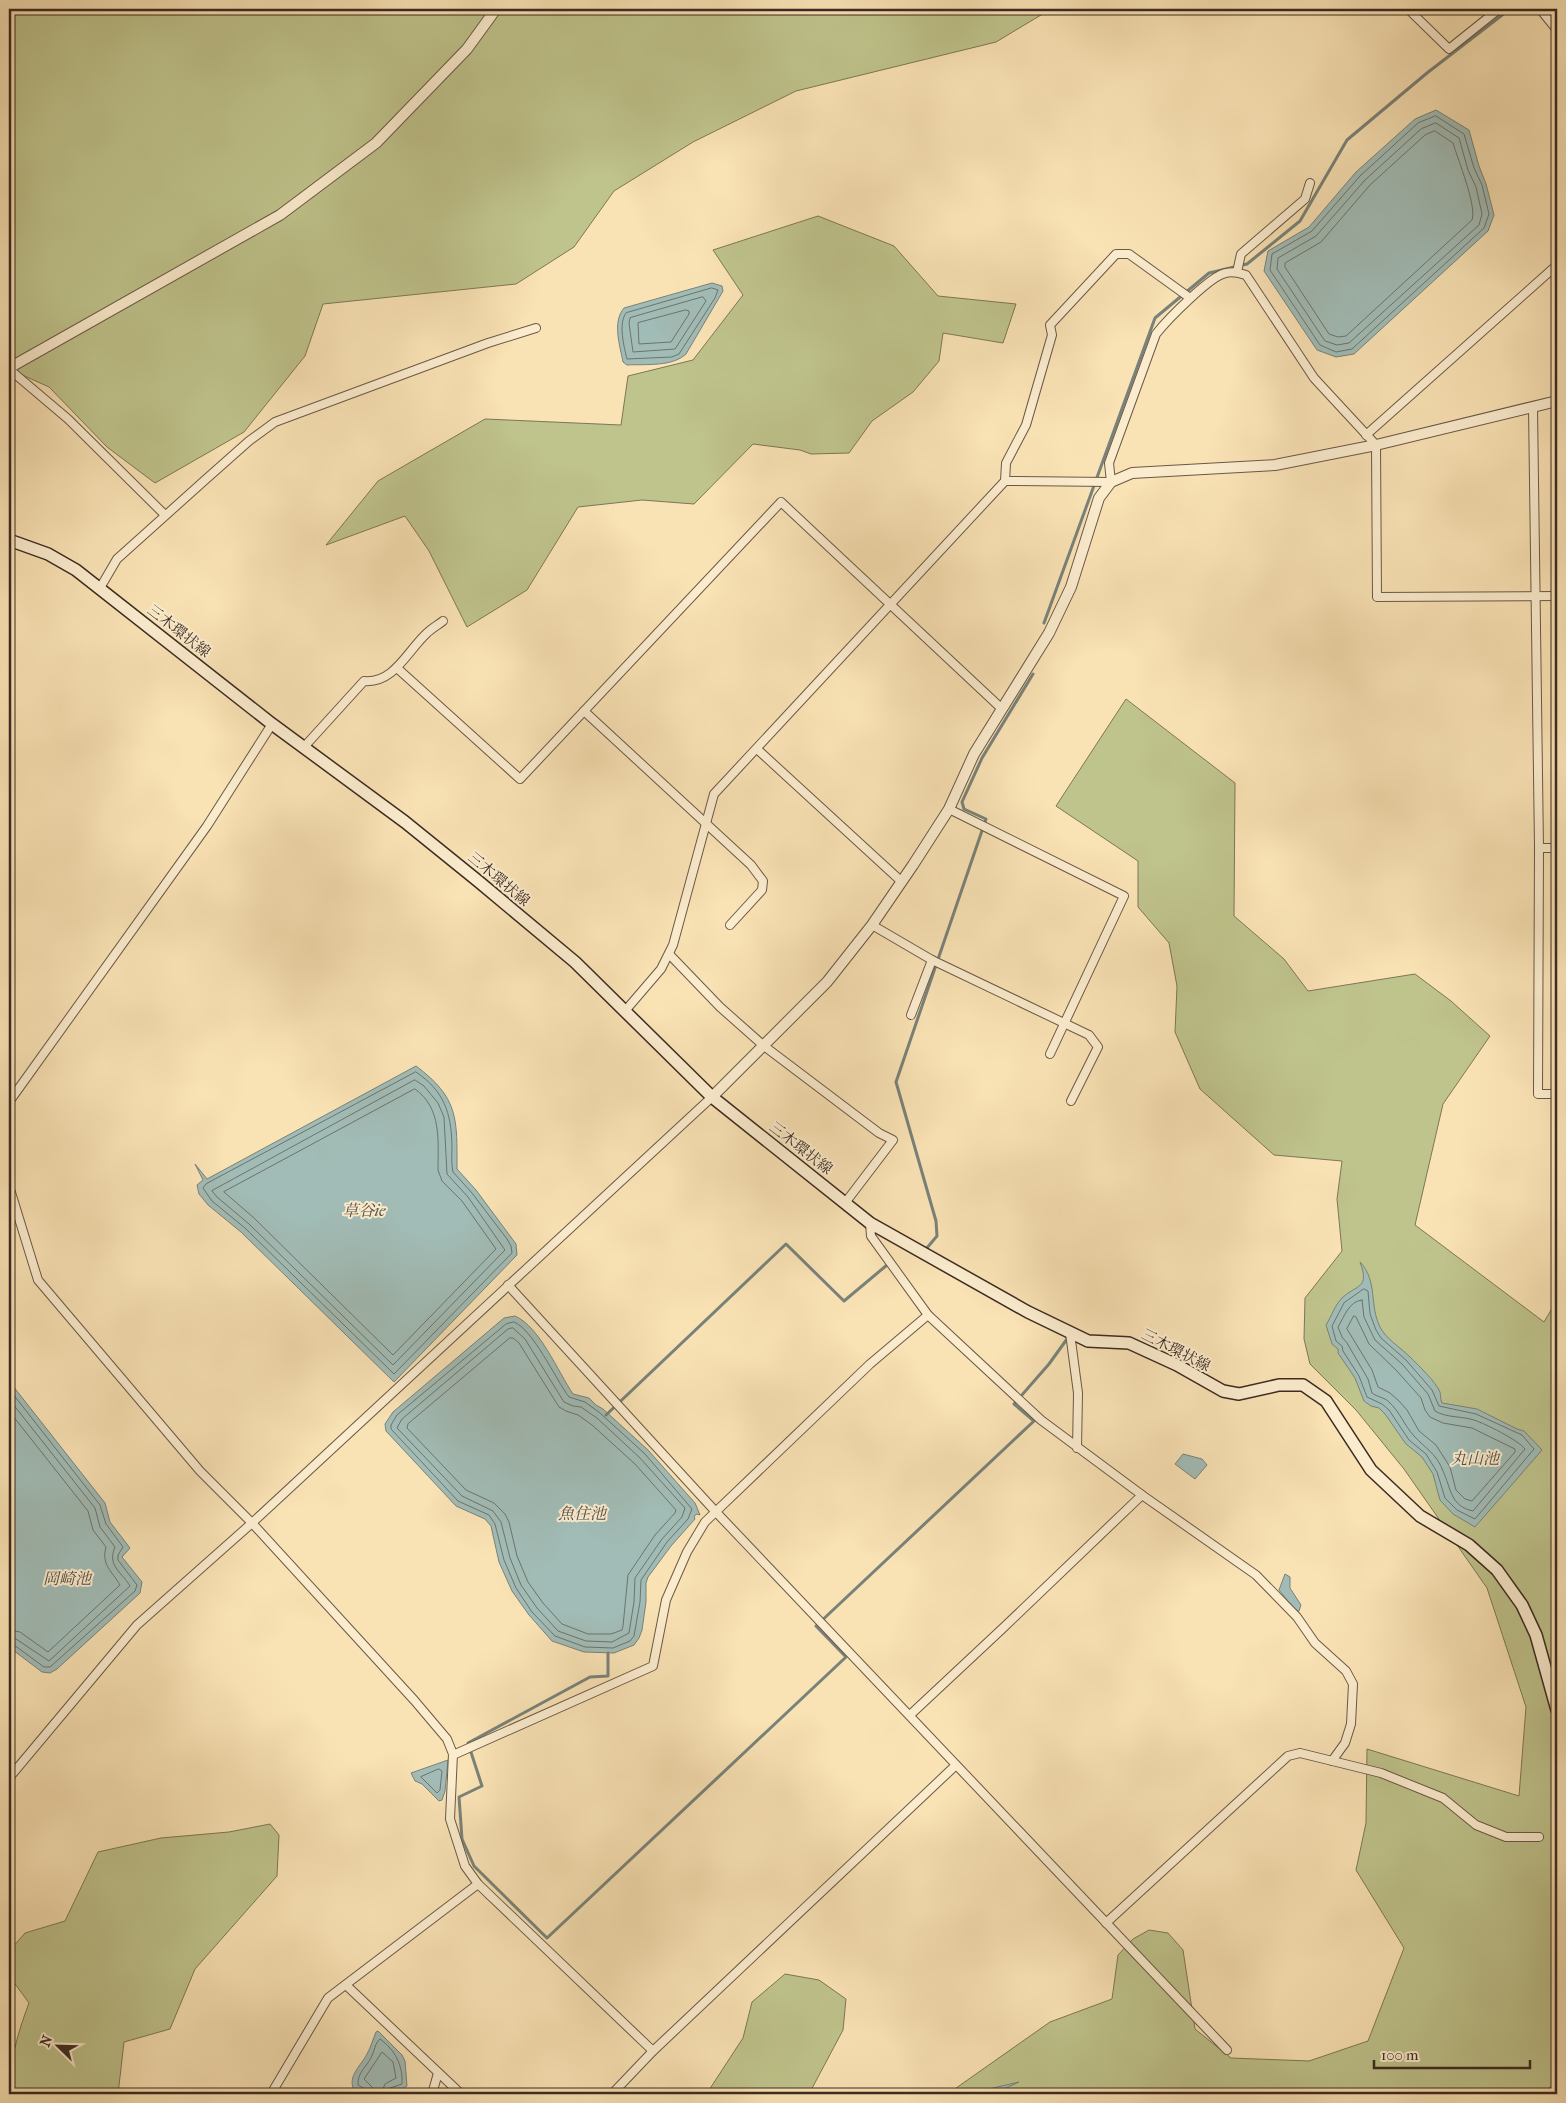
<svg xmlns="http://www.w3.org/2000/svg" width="1566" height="2103" viewBox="0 0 1566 2103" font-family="'IM FELL French Canon','Noto Serif JP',serif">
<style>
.green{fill:#bfc38c;stroke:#7e7656}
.water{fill:#a1bcb6;stroke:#79827a}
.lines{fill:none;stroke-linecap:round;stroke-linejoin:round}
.shore{stroke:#6e736c;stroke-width:1}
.stream{stroke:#79827a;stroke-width:3}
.minor-casing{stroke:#6b5846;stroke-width:10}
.tertiary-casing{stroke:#6b5846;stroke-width:12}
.secondary-casing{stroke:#3c2a21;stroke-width:14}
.minor{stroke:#fbecce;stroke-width:8}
.tertiary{stroke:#fbecce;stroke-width:10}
.secondary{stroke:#fbecce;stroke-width:11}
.labels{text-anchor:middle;stroke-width:4;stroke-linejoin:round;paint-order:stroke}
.street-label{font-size:15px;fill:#3c2a21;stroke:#fbecce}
.water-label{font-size:16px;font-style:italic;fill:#554e46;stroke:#fbecce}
</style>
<rect width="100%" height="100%" fill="#f9e2b4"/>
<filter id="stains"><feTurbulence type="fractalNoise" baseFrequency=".004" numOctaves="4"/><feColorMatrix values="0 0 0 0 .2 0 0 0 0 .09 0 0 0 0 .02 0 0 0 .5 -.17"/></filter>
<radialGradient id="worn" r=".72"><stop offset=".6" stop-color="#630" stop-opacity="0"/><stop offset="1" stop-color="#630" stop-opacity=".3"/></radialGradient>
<g class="green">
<path d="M9,9H1051L996,42L796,91L693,142L614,191L574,247L516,284L323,304L305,356L244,432L155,483L107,447L49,387L9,369Z"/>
<path d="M818,216L894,246L938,296L1016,304L1003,343L943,333L939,361L913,392L872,421L849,453L811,454L800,450L753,444L694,504L642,500L578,507L527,590L467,627L429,551L405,516L326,545L378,481L485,419L621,425L628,376L693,360L743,295L713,250Z"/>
<path d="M1126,699L1235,783L1234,916L1284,959L1308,991L1415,974L1451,1001L1490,1036L1443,1104L1415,1225L1544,1322L1557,1300V2084L1537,2094H941L949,2093L1050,2022L1112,1999L1118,1955L1133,1939L1149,1930L1168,1933L1183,1950L1195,2029L1231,2058L1309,2061L1368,2041L1404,1948L1356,1870L1366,1823L1367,1749L1519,1796L1526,1707L1487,1588L1404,1469L1356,1410L1310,1364L1304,1339L1305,1298L1342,1251L1337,1199L1342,1161L1274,1155L1200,1089L1175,1032L1177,986L1169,943L1138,907V861L1056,806Z"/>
<path d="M270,1824L279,1835L277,1876L195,1969L170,2029L124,2042L118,2094H9C9,2063 18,2032 29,2003L13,1981L11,1949L25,1933L65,1921L98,1852L161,1838L229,1832Z"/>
<path d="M785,1974L819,1980L846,1999L843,2030L809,2094H709L711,2087L743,2038L752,2002Z"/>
</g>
<g class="water">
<path d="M1436,110L1469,130L1479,166L1486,184L1494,215L1488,231L1354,354L1336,357L1317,350L1264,271L1268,251L1309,227L1356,172L1415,119Z"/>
<path d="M712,283L722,286L723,291L686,354C672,367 646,364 627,365L623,362C620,346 612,322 624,308Z"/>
<path d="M416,1066C459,1098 457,1119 457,1169L476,1190L516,1244L517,1255L394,1382L241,1232L208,1205L199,1194L197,1185L203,1180L195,1164L207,1179Z"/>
<path d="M1360,1262C1378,1281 1369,1305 1380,1327C1386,1339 1400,1347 1410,1357C1418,1365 1436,1382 1440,1392C1441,1395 1440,1399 1442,1403L1477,1409L1517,1429L1524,1431L1542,1450L1475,1527L1453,1514L1440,1500L1433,1474L1422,1457L1406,1444L1385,1414L1379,1408L1371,1406L1364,1401L1355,1378L1338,1353V1349L1332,1344L1326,1325C1331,1317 1335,1305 1342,1298C1357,1284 1370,1289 1360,1262Z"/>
<path d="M515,1316C540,1327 558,1372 573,1394L589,1398L596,1405L603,1409L648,1450L695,1503L700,1515L697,1514L694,1516L695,1519L671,1546L648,1577L646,1583V1602L642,1630L639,1638L634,1645L614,1653L584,1652L552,1641L529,1615L512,1591L499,1562L491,1526L485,1519L456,1506L386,1431L385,1424L393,1412L504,1318Z"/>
<path d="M9,1381L105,1503L110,1522L130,1548L122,1557L142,1582L140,1593L57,1669L50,1673L42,1672L9,1647Z"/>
<path d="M1183,1454L1202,1459L1207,1465L1195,1479L1175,1464Z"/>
<path d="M1285,1574L1290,1577V1588L1301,1605L1299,1611H1296L1279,1590Z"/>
<path d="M448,1760L445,1791L442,1800L439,1801L422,1784L415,1781L411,1773Z"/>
<path d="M378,2031L402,2055L405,2061L407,2086C393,2097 371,2095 354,2090C347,2076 361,2066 367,2054C371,2047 373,2039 376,2032Z"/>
<path d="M1019,2082L993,2094H980L989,2089Z"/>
</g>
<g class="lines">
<g class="shore">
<path d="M1436,116L1464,134L1474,168L1482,185L1489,214L1484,228L1352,349L1336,352L1320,345L1270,270L1272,254L1312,231L1360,176L1418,123Z"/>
<path d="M1436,123L1459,138L1468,170L1476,187L1482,214L1479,225L1349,343L1337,345L1325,341L1277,269L1278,258L1316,236L1365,180L1421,129Z"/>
<path d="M1435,131L1453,143C1458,160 1477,206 1472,220L1346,336L1338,337L1329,334L1285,267V263L1321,242L1370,185L1425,135Z"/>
<path d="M712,288L718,290L715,298L679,354L672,357L627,359C624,347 618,323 626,313Z"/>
<path d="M703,297L706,301L675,349L633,352L629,323L630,318Z"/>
<path d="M686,310L689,311V314L671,342L639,344L638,323Z"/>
<path d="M416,1072C444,1091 451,1112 452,1145C452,1153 451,1163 453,1172L472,1193L507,1239L511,1246L512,1253L394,1374L245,1228L212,1201L203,1188L206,1184Z"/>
<path d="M415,1080L424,1086L438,1103L444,1117L447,1174L468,1197L505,1250L393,1365L249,1224L217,1197L212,1191Z"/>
<path d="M415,1089C442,1108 438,1141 438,1170L442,1181L462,1201L496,1249L393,1355L254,1218L224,1192Z"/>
<path d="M1364,1289L1368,1291L1370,1314L1376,1330L1381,1338L1406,1360L1432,1390L1439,1406L1476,1414L1522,1435L1534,1449L1475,1519L1457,1510L1445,1498L1437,1472L1426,1454L1409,1440L1389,1410L1382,1404L1367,1397L1359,1376L1343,1351L1342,1346L1336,1341L1332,1326L1344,1303Z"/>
<path d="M1362,1300L1364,1317L1375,1340L1402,1364L1428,1394L1435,1411C1447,1418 1461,1416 1474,1420C1486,1424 1518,1440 1525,1449L1473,1511C1450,1506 1451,1488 1443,1471C1437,1454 1425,1448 1414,1436C1404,1425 1400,1412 1389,1402C1384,1397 1377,1397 1372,1393L1368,1379L1347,1343L1342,1337L1338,1327C1344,1317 1349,1301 1362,1300Z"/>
<path d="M1354,1316L1356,1317L1369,1344L1396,1370L1421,1398L1425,1410L1430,1417L1443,1423L1472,1428L1515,1449V1452L1472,1501L1465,1499L1456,1490L1450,1467L1436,1445L1419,1431L1407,1410L1399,1401L1390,1393L1378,1387L1372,1370L1347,1329Z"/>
<path d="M514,1322C533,1329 556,1380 569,1397L585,1402L600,1413L645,1454L692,1509L688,1519L667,1542L641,1580L640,1602L634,1636L630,1641L613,1648L585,1647L555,1636L532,1612L516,1588L504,1560L495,1524L489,1515L458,1501L391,1429V1425L397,1415L506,1324Z"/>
<path d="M513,1328L525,1339L564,1402L573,1406L581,1407L597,1418L640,1458L685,1508L682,1517L662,1539L635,1578L634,1602L629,1633L612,1642L586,1641L558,1631L537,1608L521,1585L510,1558L501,1522L493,1511L462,1496L397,1428L402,1419L508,1329Z"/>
<path d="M510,1338H513L519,1343L559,1407L566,1411L578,1415L592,1425L635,1464L676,1510L675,1513L655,1535L628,1575L623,1626L622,1630L611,1634H588L562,1624L543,1603L528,1582L517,1556L509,1522L505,1514L494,1503L466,1490L407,1428L408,1424Z"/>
<path d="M9,1389L100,1505L106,1524L123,1547L118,1555V1560L137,1585L135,1591L50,1667H44L14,1645L9,1644"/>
<path d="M9,1399L95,1508L100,1527L115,1547C107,1566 121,1571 130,1586L49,1661L16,1639L9,1637"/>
<path d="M9,1411L88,1511L93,1530L106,1547C101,1565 112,1571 120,1585L48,1652L20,1632L9,1630"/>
<path d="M439,1769L442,1771L440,1790L437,1793L421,1777Z"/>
<path d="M367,2094L365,2089L358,2085C357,2071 369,2066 373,2053C375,2048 375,2044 380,2039C395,2050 403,2065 402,2084L390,2088L388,2094"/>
<path d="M373,2094L372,2087L364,2079L382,2052L393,2062L396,2078L385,2084L381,2094"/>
</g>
<g class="stream">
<path d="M1044,623L1155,318L1209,273L1247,264L1300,221L1347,140L1427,73L1510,9"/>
<path d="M926,1249L937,1236L936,1221L896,1082L986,819L964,809L962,802L982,758L1033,674"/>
<path d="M606,1415L786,1244L844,1301L887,1265"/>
<path d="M608,1653V1676L590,1677L468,1743L482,1786L459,1797L462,1839L474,1866L547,1938L846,1657L816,1626L1034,1421L1014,1404L1049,1364L1067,1339"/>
</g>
<g class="minor-casing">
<g id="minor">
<path d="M1408,9L1449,49L1499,9"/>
<path d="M1540,9L1557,30"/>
<path d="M1237,272L1241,254L1305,199L1310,183"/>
<path d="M9,369L68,419L165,515"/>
<path d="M1533,407L1539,848L1538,1094H1557"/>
<path d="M1366,435L1557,265"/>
<path d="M1005,481L1006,463L1026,425L1052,335L1050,325L1116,254H1129L1190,298"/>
<path d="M100,588L117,559L205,480L249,441L275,422L488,343L536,328"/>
<path d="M397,668L520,779L781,502L1001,708"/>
<path d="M584,711L751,865L763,881L762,890L730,925"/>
<path d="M304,747L364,681C394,684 408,650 427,633C432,628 438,625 443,621"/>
<path d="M757,749L902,882"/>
<path d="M949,809L1124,896L1050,1054"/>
<path d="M1539,848H1557"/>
<path d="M872,925L932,960L1089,1035L1098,1047L1071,1101"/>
<path d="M669,954L720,1007L764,1046L879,1133L893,1140L845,1203"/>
<path d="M625,1011L661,969L673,945L714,794L1005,481L1111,482L1109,463L1156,334C1167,320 1211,275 1226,273C1233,271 1239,273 1246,275L1314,378L1376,445L1377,597L1557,596"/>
<path d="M911,1015L932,960"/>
<path d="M9,1102L207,826L272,724"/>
<path d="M9,1186L38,1280L200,1471L252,1523L414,1700L447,1739L453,1754L450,1819L465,1866L478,1884L653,2051"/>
<path d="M870,1223L871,1236L928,1315L1041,1420L1142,1495L1256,1575L1297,1617L1315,1643L1346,1671L1353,1684L1351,1724L1345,1743L1332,1761"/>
<path d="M508,1285L715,1511L1227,2050"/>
<path d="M1070,1333L1078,1393L1077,1448"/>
<path d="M910,1715L1002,1629L1142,1495"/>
<path d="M453,1755L653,1666L666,1600L687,1552L705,1522L870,1364L928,1315"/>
<path d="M9,1778L137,1625L252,1523L712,1097"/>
<path d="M1106,1923L1288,1756L1300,1753L1381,1773L1443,1798L1476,1825L1506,1837H1539"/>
<path d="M346,1985L461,2094"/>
<path d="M271,2094L328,1998L478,1884"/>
<path d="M432,2094L438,2073"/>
<path d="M612,2094L653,2051L956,1765"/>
</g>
</g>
<g class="tertiary-casing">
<g id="tertiary">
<path d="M9,368L280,215L376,143L467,49L496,9"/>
<path d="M712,1097L827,982L872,925L913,865L949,809L974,754L1049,633L1071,587L1099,498L1111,482L1132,473L1275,465L1376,445L1557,401"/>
</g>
</g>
<g class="secondary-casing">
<path id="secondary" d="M9,540L48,554L76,570L272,724L405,822L478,881L575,962L712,1097L870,1223L1028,1312L1088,1341L1129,1343L1177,1365L1223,1391L1239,1394L1279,1385H1303L1326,1401L1371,1470L1420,1516L1469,1545L1497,1570L1522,1605L1536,1635L1557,1710"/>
</g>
<use href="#minor" class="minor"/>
<use href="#tertiary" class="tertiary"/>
<use href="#secondary" class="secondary"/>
</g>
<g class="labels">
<g class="street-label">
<text transform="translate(179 631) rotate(38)" y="5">三木環状線</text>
<text transform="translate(499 879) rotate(40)" y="5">三木環状線</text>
<text transform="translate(801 1148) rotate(38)" y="5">三木環状線</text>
<text transform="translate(1176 1350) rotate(27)" y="5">三木環状線</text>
</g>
<g class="water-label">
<text x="364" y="1216">草谷ie</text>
<text x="1475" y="1464">丸山池</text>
<text x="582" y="1519">魚住池</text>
<text x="67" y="1584">岡崎池</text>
</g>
</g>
<rect width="1566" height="2103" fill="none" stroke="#f9e2b4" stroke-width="30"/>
<rect x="10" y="10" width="1546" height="2083" fill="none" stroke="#3c2a21" stroke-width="2.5"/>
<rect x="15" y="15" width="1536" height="2073" fill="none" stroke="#3c2a21"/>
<g transform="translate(58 2046) rotate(293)" stroke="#fbecce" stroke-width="4" paint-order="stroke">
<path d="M0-4L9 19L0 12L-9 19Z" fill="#3c2a21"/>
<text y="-8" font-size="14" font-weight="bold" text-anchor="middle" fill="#3c2a21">N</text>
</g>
<path d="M1374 2060v8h156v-8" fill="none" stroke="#3c2a21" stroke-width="2.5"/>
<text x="1381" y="2060" font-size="15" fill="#3c2a21" stroke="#fbecce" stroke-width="4" paint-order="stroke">100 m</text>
<rect width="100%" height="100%" filter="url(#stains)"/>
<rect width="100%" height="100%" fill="url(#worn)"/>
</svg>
